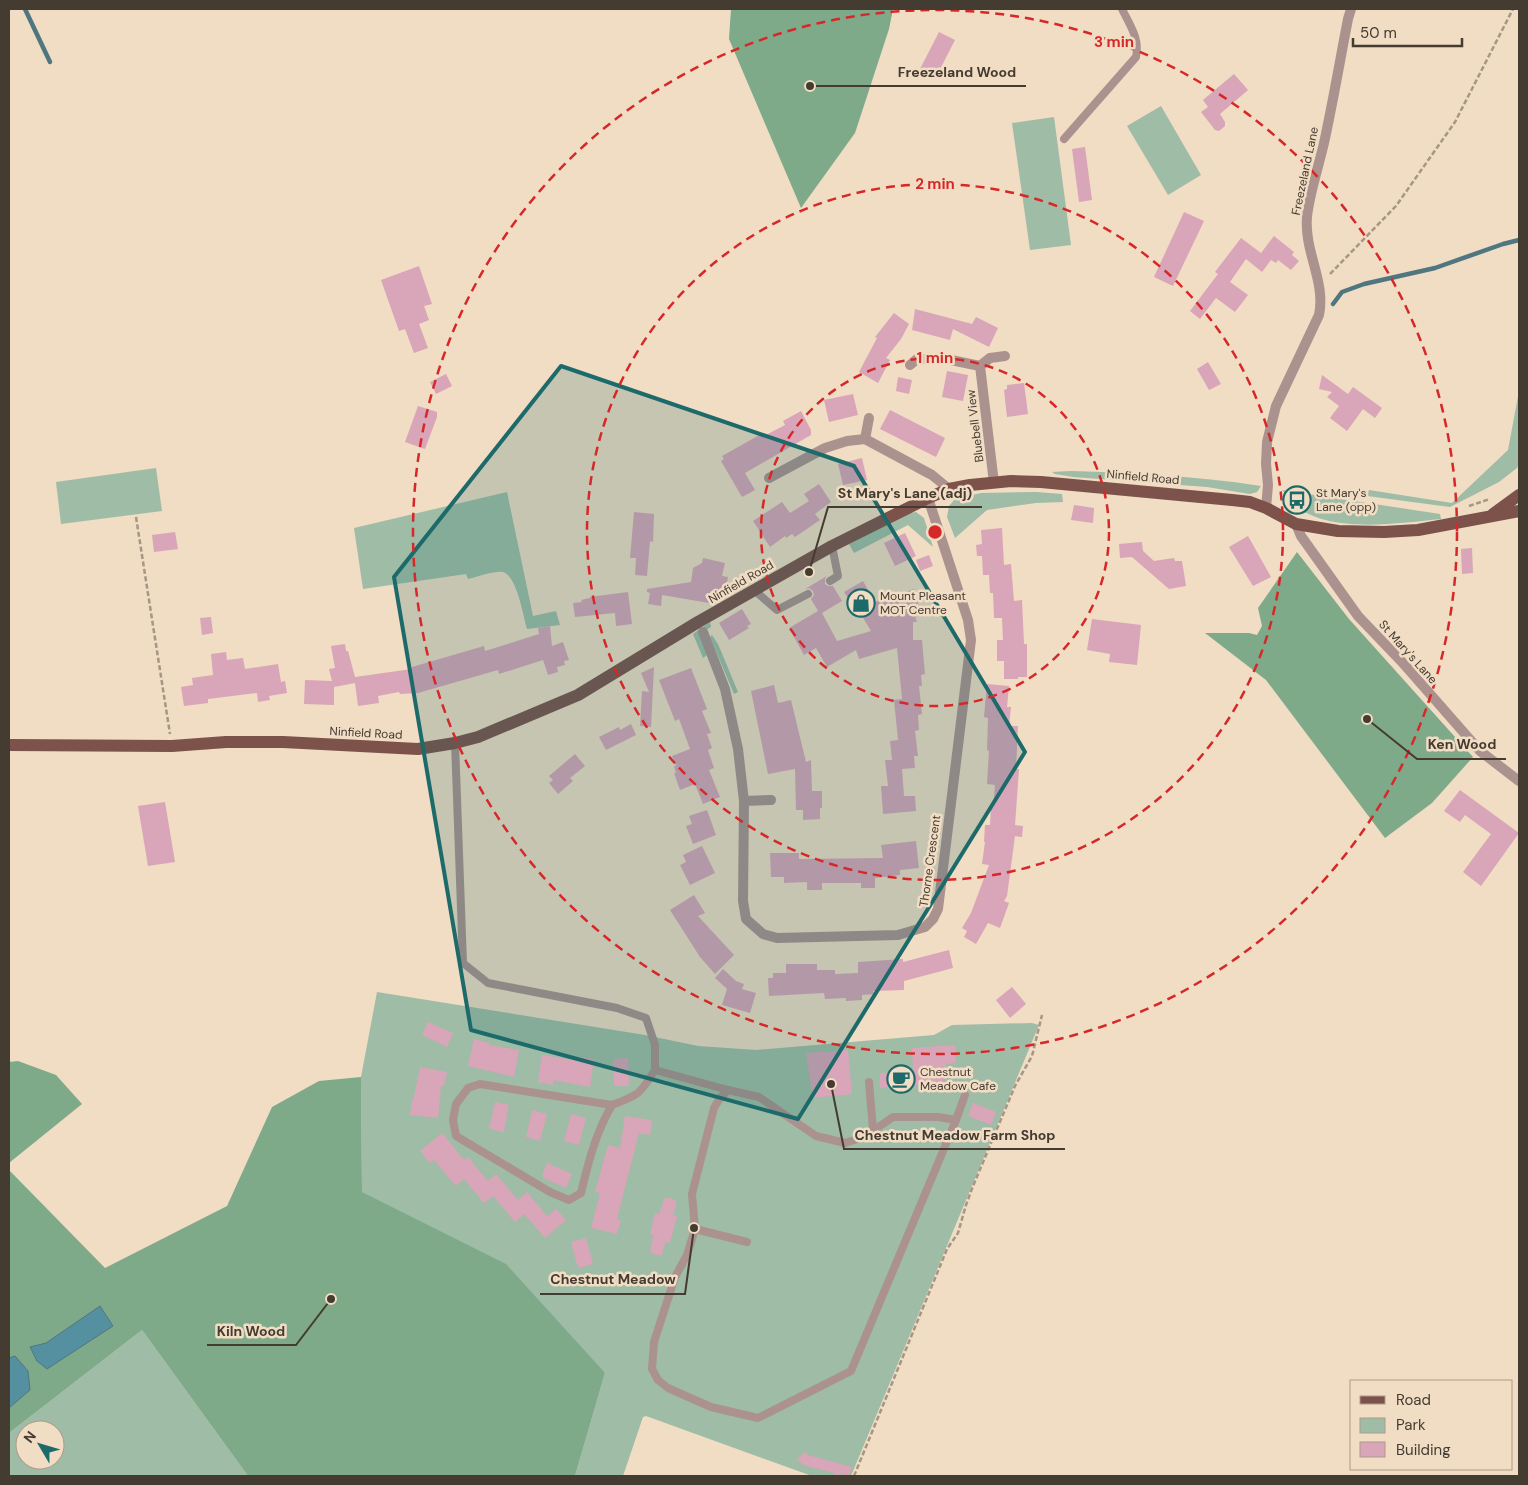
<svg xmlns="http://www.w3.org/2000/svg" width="1528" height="1485" viewBox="0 0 1528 1485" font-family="'DM Sans',sans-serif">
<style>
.green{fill:#9fbca6;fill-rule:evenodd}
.forest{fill:#7faa8a}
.water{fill:#5590a1;stroke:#50767f}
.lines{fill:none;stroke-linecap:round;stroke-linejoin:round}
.stream{stroke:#50767f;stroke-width:4.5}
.building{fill:#d9a5b8}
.path{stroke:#a69684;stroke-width:2.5;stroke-dasharray:5 2.5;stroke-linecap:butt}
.service{stroke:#ab928e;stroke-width:8}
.minor{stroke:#ab928e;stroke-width:10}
.primary{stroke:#7c524b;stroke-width:12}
.marked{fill:#1d6a6a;fill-opacity:0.2;stroke:#1d6a6a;stroke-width:4;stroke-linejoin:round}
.ring{fill:none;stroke:#d62828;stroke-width:2.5;stroke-dasharray:9 6}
.labels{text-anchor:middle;stroke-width:5;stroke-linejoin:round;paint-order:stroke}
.street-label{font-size:12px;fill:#443b31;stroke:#f1dcc4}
.poi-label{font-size:12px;fill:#443b31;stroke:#f1dcc4;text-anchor:start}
.centre{fill:#d62828;stroke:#f1dcc4;stroke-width:2.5}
.ring-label{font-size:15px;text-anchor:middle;font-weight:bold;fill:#d62828;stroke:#f1dcc4;stroke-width:5;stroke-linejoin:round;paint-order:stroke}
.leader{fill:none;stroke:#443b31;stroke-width:2}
.callout-dot{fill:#443b31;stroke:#f1dcc4;stroke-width:2}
.callout-label{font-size:14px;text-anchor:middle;font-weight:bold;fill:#443b31;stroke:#f1dcc4;stroke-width:5;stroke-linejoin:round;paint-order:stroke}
</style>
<rect width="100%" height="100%" fill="#f1dcc4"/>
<g class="green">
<path d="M1161,106L1201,175L1168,195L1127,126Z"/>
<path d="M1054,117L1071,245L1030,250L1012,123Z"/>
<path d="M1519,391V464L1517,468L1499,482L1450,507L1367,496L1369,490L1452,503L1508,450Z"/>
<path d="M156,468L162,511L61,524L56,482Z"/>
<path d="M1071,471C1136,473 1196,476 1261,486L1257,492L1250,494L1207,487L1073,477L1055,474L1052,472Z"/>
<path d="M1282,490L1440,514L1441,519C1399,523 1333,534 1297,507C1291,503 1287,495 1282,490Z"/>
<path d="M507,492L533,616L556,611L560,625L527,629C523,615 517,576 503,572C496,570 476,577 468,579L466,574L363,589L354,528Z"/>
<path d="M1036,492L1062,494L1063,502L1036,503L987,510L955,538L947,517L949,506L955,499L981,493Z"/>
<path d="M916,512L924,518L933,547L908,525L854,553L849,544L909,513Z"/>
<path d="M710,622L711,627L699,634L707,655L703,658L693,634Z"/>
<path d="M712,635L718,644L738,692L734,694L710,637Z"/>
<path d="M377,992L645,1035L698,1046L756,1050L934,1035L952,1025L1032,1023L1039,1025L851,1476H812L646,1416L643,1417L623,1476H575L605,1373L362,1192L361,1077Z"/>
<path d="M142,1330L248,1476H9V1433ZM25,1430H55V1460H25Z"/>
</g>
<g class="forest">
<path d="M731,9H893L889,29L855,133L801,208L729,39Z"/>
<path d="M1297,552L1349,619L1473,757L1432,803L1385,838L1266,680L1205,633H1249L1257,635L1262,626L1258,608Z"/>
<path d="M18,1061L56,1075L82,1104L9,1163V1062Z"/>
<path d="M361,1077L362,1192L506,1264L605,1373L575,1476H248L142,1330L9,1433V1170L105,1268L227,1206L272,1107L319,1081Z"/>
</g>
<g class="water">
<path d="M100,1306L113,1326L47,1369L37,1361L30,1347L46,1343Z"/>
<path d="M15,1356L28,1371L30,1390L9,1408V1358Z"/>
</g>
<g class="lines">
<g class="stream">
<path d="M25,9L50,62"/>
<path d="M1333,304L1342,292L1364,284L1435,268L1503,244L1519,240"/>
</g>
</g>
<g class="building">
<path d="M939,32L955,40L936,77L920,69Z"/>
<path d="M1234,74L1248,90L1220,114L1225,122V126L1219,131L1215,130L1201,112L1208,107L1203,100Z"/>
<path d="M1085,147L1092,200L1079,202L1072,149Z"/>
<path d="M1184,212L1204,221L1173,286L1154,277Z"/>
<path d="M1274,236L1294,252L1292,255L1299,261L1291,270L1278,260L1276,263L1271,260L1262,272L1246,259L1230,282L1248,295L1235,312L1216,298L1200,319L1190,311L1218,274L1215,272L1241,238L1261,253Z"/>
<path d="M419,266L432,304L424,306L429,320L419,324L428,348L414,353L405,329L399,331L381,280Z"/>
<path d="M915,309L972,324L976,317L998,328L989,347L953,329L950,340L912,330Z"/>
<path d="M894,313L909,324L901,339L886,358L890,360L878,383L859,372L877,338L875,337Z"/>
<path d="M1208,362L1221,384L1209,390L1197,369Z"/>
<path d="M947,371L968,375L963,401L942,397Z"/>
<path d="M446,374L452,386L436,394L430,382Z"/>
<path d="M1322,375L1348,394L1353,387L1382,408L1375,418L1363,409L1347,431L1330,418L1339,406L1327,397L1332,392L1319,389Z"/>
<path d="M898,377L912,380L909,394L896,391Z"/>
<path d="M1024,383L1028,414L1007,417L1004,390L1007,389V385Z"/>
<path d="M853,394L858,415L829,422L824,400Z"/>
<path d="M418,406L437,412V417L425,449L405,442Z"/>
<path d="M890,410L945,438L936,457L880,429Z"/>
<path d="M801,411L811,430V435L745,473L755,490L742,497L721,461L724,459L722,456L763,433L764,436L785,425L783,421Z"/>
<path d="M862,458L867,480L843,485L838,464Z"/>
<path d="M819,484L831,502L815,514L820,520L795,537L792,534L786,538L785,536L770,547L753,521L782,502L790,513L809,501L804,494Z"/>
<path d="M1074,505L1094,508L1093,523L1071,520Z"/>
<path d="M634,512L654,514L653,542L650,541L647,576L635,575L636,558H630Z"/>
<path d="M1002,528L1004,565L1011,564L1014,601L1022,600L1024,644H1027V677H1018V679H1004V661H997V640H1003L1002,618H994L993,593H990L989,575H983L982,556H977L976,545L982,544L981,530Z"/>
<path d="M175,532L178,549L154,552L152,535Z"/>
<path d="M905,533L916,556L895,566L884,543Z"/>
<path d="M1248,536L1271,577L1253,586L1229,547Z"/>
<path d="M1142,542L1143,551L1154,561L1174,558L1175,561H1182L1186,586L1169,589L1132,557L1120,558L1119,544Z"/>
<path d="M1472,548L1473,573L1462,574L1461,549Z"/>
<path d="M929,555L933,566L920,571L916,560Z"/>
<path d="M703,558L725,563L722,576L728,577L725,594L709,603L662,595L661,606L648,604L650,593L647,592V589L691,582L693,568L702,563Z"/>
<path d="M827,576L825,579V584L828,586H833L842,601L822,613L837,641L871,631L856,606L854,608L844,592L863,581L875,602L914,589L919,603L912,605L917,622H913V640H922L925,674L921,675L922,686H919L922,714L918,715L919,730L915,731L918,756H914L915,768L902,769L904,796H915L916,811L883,814L881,786H888L885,760H892L890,741L898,740L894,700L902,699L897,648L859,659L856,650L827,667L816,648L804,655L789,628L818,611L811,599L814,595L813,591L809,588L805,589Z"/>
<path d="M628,592L632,624L616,626L615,613L575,617L573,603L582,602L581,600L590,598V597Z"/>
<path d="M742,609L751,624L747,626L749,628L729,640L719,623Z"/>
<path d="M211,617L213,633L202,635L200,618Z"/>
<path d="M1092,619L1141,625L1137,665L1109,662L1110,654L1087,650Z"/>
<path d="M550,626L552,646L563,642L569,660L564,661L565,665L557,667L558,672L548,675L543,660L499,674L498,670L418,693L400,694L399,692L378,696L379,703L358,706L355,683L334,687V705L304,704L305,680L332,681L329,669L335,668L331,646L345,644L346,651H348L355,677L412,669V667L484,646L485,651L539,634L538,628Z"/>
<path d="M226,652L227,660L243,658L245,669L278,664L281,682L285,681L287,693L269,696L270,700L258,702L257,693L208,699V703L184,706L181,687L193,685L192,678L213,675L211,654Z"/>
<path d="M654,667L651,727L640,726L642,691L649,692L641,673Z"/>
<path d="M691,668L707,709L702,711L711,733L707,734L712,748L708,750L714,768L709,770L720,797L703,804L695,784L680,790L674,773H676L674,766H676L672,756L690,749L679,719L675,721L659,680Z"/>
<path d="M987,684L1009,686L1007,707H1011L1009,726H1018L1016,769H1019L1015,825L1023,826L1022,837L1015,836L1007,896L1004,901L1009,903L1000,928L988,923L976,944L964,937L967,931L962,928L971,913L989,865L982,864L985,842H984L985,825H990L991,808H993L995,785L987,784L989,751L987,750L988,718L984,717Z"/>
<path d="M774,685L778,703L791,700L806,762L811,760L812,791H822V808H820V819L803,820V810H796L795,769L768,774L751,691Z"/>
<path d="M631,724L636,735L606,750L599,737L619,727L620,730Z"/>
<path d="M575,754L585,766L570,778L573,781L558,794L549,783L553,780L549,776Z"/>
<path d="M1460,790L1519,833L1481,886L1463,872L1491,834L1465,815L1460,822L1444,811Z"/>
<path d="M165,802L175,862L148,866L138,806Z"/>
<path d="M707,810L716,835L693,844L686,826L692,824L689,816Z"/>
<path d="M916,841L919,868L900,870V875L875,878V888H861V883H822V890H807V882L784,883V877H771L770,853H799V859L883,858L881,845Z"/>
<path d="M702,846L715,873L690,885L680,865L686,862L683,855Z"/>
<path d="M694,895L705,913L698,916L734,955L715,974L700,957L670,910Z"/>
<path d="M949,950L953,968L904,981V990L873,991L874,994L862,995V1000L846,1001V998L825,999L824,993L769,996L768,978H773V973H786V964H817V970H835V974L858,973V962L903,959V962Z"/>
<path d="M723,969L736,981L744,984L742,989L756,993L750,1013L722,1005L727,989L715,978Z"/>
<path d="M1012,987L1026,1004L1010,1018L996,1000Z"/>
<path d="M428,1022L453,1033L447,1047L422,1035Z"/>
<path d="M474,1039L489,1043V1045L519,1050L514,1077L468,1066Z"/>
<path d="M955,1045L956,1063L946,1064L947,1079H943V1084L880,1088V1073L913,1071L912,1048Z"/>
<path d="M848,1050L852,1094L813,1098L806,1053Z"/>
<path d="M542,1055L579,1061L580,1057L594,1059L590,1087L553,1080V1085L538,1082Z"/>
<path d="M628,1058L629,1086H614L613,1059Z"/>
<path d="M420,1067L447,1072L444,1086H441L438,1118L410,1115L412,1100L413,1101Z"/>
<path d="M495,1102L509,1105L504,1132L489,1129Z"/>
<path d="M973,1103L996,1112L991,1125L968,1116Z"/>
<path d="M532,1110L547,1114L540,1141L526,1137Z"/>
<path d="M571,1114L586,1118L579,1145L564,1141Z"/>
<path d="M625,1116L652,1120L650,1135L639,1133L617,1219L621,1220L617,1234L591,1228L600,1193L595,1192L608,1145L620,1148Z"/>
<path d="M442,1133L464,1160L468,1157L488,1181L496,1174L518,1200L527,1192L547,1216L556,1209L566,1220L545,1238L524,1214L515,1222L493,1196L484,1203L464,1179L456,1186L434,1160L430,1163L420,1151Z"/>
<path d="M547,1163L572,1174L566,1188L543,1178V1173Z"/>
<path d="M665,1197L676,1200L675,1203H677L673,1215L677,1216L670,1243L666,1242L661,1256L650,1253L653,1235L650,1234L655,1213L659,1214Z"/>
<path d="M586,1238L593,1264L578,1268L571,1242Z"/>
<path d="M805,1452L808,1455L852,1467L849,1476L840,1474L837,1476L834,1473L803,1465L797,1459Z"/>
</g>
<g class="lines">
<g class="path">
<path d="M1330,274L1396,206L1455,122L1513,9"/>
<path d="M1469,506L1490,499"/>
<path d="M136,517L170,734"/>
<path d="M854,1476L947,1249L958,1233L966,1205L973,1186L1015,1086L1032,1056L1042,1015"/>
</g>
<g class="service">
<path d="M1064,139L1136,57C1140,39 1130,25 1122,9"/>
<path d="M830,581L838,576L832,546"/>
<path d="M754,590L777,610L808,594"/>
<path d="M455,743L463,963L488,983L617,1008L646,1018L655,1045V1070L728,1090"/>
<path d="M869,1082L873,1130"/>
<path d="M728,1090L759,1097L816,1136L845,1143L864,1137L893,1117H938L956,1120L851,1371L758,1418L711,1407L668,1388L658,1380L652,1369L654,1342L675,1277L687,1255L695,1229L692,1194L714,1108L720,1098Z"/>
<path d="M612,1105C596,1132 588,1163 581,1193L569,1200L550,1192L456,1136L453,1120L456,1104L468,1088L480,1084L612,1105C639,1095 640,1094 655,1070"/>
<path d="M956,1120L965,1095"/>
<path d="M695,1229L747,1242"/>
</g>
<g class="minor">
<path d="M910,365L917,359H946L980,366L994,483"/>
<path d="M980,366L990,358L1005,356"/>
<path d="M865,439L869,418"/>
<path d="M769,478L825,448L847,441L865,439L932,475L949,489"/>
<path d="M1266,508L1268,485L1266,464L1267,442L1276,406L1319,315C1326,281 1304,252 1307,217C1309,195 1319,165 1324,143C1333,102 1340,60 1348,19L1351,9"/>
<path d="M1296,524L1301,536L1358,616L1402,662L1480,751L1519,781"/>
<path d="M703,632L725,689L738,749L744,801L743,901L746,919L763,934L777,938L898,935L925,927L933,919L938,909L971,640L968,620L928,498"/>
<path d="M744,801L771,800"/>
</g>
<g class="primary">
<path d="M1493,514L1519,495"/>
<path d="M9,745L172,746L226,742H283L418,749L455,743L478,737L578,695L698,622L832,546L928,498L949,489L970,485L1011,481L1041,482L1232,500L1250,502L1266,508L1296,524L1338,531L1384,532L1418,530L1519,511"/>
</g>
</g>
<path class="marked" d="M561,366L854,466L1025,752L798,1119L471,1030L394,577Z"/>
<g class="ring">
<circle cx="935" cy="532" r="174"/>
<circle cx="935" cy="532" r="348"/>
<circle cx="935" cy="532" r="522"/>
</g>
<defs>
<g id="bus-ring" transform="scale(1.4375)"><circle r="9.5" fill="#f1dcc4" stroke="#1d6a6a" stroke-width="1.5"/><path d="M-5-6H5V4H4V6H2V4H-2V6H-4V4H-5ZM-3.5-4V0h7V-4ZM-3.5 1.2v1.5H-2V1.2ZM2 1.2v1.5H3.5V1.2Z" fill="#1d6a6a"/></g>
<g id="shop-ring" transform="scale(1.4375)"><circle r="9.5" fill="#f1dcc4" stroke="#1d6a6a" stroke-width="1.5"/><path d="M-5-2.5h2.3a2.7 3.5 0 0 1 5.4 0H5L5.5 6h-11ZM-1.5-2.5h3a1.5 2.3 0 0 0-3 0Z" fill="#1d6a6a"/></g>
<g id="cafe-ring" transform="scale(1.4375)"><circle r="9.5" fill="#f1dcc4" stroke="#1d6a6a" stroke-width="1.5"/><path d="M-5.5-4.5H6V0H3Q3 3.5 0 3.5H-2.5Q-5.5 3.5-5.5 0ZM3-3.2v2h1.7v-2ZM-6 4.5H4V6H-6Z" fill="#1d6a6a"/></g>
</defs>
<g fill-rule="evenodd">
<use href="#bus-ring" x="1297" y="500"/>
<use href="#shop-ring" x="861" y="603"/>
<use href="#cafe-ring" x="901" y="1079"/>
</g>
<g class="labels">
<g class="street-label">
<text transform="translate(1305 171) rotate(-78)" y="4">Freezeland Lane</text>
<text transform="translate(975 426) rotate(-97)" y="4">Bluebell View</text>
<text transform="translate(1143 477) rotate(5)" y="4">Ninfield Road</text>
<text transform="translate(741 582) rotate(-30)" y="4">Ninfield Road</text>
<text transform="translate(1408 652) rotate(48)" y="4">St Mary's Lane</text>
<text transform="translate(366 733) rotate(3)" y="4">Ninfield Road</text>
<text transform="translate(930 861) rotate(-82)" y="4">Thorne Crescent</text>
</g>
<g class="poi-label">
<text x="1316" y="497">St Mary's<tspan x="1316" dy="14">Lane (opp)</tspan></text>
<text x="880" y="600">Mount Pleasant<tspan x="880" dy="14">MOT Centre</tspan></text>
<text x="920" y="1076">Chestnut<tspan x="920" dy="14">Meadow Cafe</tspan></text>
</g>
</g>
<circle cx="935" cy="532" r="8" class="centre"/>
<g class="ring-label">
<text x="1114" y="47">3 min</text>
<text x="935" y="189">2 min</text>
<text x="935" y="363">1 min</text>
</g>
<path class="leader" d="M810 86L888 86H1026M809 572L828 507H982M1367 719L1417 759H1506M831 1084L844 1149H1065M694 1228L685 1294H540M331 1299L296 1345H207"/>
<g class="callout-dot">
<circle cx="810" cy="86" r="5"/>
<circle cx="809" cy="572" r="5"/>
<circle cx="1367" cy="719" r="5"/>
<circle cx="831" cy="1084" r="5"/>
<circle cx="694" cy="1228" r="5"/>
<circle cx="331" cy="1299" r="5"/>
</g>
<g class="callout-label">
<text x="957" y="77">Freezeland Wood</text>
<text x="905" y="498">St Mary's Lane (adj)</text>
<text x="1462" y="749">Ken Wood</text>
<text x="955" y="1140">Chestnut Meadow Farm Shop</text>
<text x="613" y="1284">Chestnut Meadow</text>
<text x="251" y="1336">Kiln Wood</text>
</g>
<rect width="1528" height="1485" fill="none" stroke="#443b31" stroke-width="20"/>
<rect x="1350" y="1380" width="162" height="90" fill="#f1dcc4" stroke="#ac9c89"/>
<rect x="1360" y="1396" width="25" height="8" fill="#7c524b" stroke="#ac9c89"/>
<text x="1396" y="1405" font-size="15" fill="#443b31">Road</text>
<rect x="1360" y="1418" width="25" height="15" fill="#9fbca6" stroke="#ac9c89"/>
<text x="1396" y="1430" font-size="15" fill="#443b31">Park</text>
<rect x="1360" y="1442" width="25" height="15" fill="#d9a5b8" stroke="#ac9c89"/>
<text x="1396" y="1455" font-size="15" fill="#443b31">Building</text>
<g transform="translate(40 1445) rotate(308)"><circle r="24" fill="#f1dcc4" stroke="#ac9c89"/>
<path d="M0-4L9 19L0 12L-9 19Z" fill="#1d6a6a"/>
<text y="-8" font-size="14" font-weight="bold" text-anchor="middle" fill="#443b31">N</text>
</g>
<path d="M1353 38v8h109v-8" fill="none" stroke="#443b31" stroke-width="2.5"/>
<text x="1360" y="38" font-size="15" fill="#443b31" stroke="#f1dcc4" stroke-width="4" paint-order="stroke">50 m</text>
</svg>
